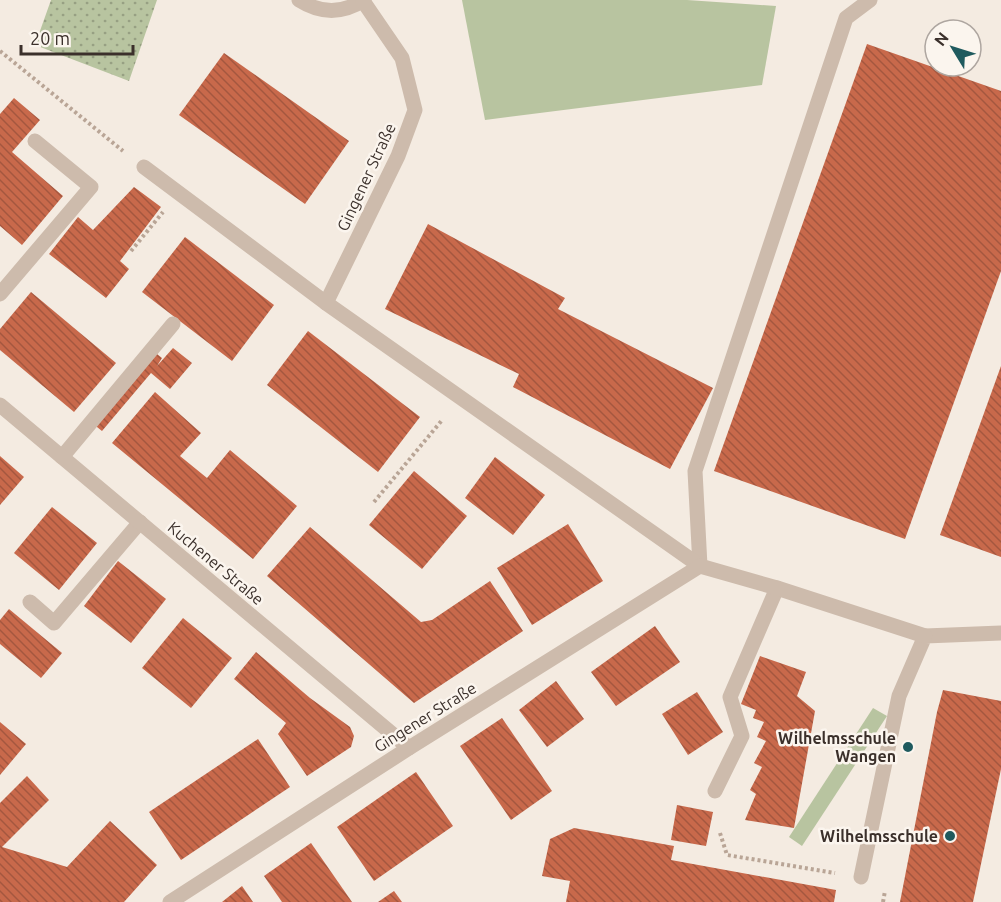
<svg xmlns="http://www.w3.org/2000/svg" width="1001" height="902" viewBox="0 0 1001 902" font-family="Ubuntu,sans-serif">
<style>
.grass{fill:#b8c4a0}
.park{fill:url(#park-dots)}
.building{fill:url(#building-back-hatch)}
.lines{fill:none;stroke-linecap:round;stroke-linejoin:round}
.path{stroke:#b9a596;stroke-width:4;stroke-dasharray:3 3;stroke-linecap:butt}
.service{stroke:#cdbbac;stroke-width:15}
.minor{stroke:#cdbbac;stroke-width:15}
.poi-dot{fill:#1f5a5e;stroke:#fbf5ee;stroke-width:2}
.labels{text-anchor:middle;stroke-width:5;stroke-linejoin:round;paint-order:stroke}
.street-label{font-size:16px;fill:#3b302b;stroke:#fbf5ee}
.poi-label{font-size:16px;font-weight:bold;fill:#3b302b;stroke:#fbf5ee;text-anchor:end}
</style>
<defs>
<pattern id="park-dots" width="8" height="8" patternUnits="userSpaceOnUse" patternTransform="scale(1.5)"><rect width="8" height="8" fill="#b8c4a0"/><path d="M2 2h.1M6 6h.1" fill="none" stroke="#97a083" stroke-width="1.8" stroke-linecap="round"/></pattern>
<pattern id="building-back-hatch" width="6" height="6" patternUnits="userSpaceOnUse" patternTransform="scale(1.5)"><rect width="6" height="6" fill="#c8694b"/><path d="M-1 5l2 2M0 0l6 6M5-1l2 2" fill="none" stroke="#a4573f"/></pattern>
</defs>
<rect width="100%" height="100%" fill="#f4ebe1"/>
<g class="grass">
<path d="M462,0H687L776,6L762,85L485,120Z"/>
<path d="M873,708L887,716L802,846L789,837Z"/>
</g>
<path class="park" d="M51,0H157L129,81L35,45Z"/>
<g class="building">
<path d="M867,44L1001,91V271L905,539L714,471Z"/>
<path d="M224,53L349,141L305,204L179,115Z"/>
<path d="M14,98L40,120L12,152L63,196L22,245L0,226V114Z"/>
<path d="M134,187L161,207L120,261L129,269L106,298L49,254L78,217L93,230Z"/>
<path d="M428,224L565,298L558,309L713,388L670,469L513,387L519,374L385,309Z"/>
<path d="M185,237L274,305L232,361L142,292Z"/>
<path d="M31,292L116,363L74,412L0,350V329Z"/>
<path d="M308,331L420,417L378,472L267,385Z"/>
<path d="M147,346L162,358L157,366L173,348L192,363L170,389L151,373L102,431L87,419Z"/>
<path d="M1001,366V557L940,535Z"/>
<path d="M155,392L201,433L180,456L207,478L230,450L297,506L253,559L112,443Z"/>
<path d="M0,456L24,477L0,505Z"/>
<path d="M495,457L545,495L513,535L465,498Z"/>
<path d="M414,471L467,516L422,569L369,525Z"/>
<path d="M52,507L97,543L59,590L14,553Z"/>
<path d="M568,524L603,581L532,625L497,568Z"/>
<path d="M310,527L421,622L432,620L490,581L523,631L414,703L267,576Z"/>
<path d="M118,561L166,599L131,643L84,606Z"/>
<path d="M9,609L62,653L41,678L0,644V620Z"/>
<path d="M183,618L232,658L191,708L142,668Z"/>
<path d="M655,626L680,662L616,706L591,672Z"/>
<path d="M256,652L310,698L350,727L354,736L351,747L307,776L278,734L286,723L234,679Z"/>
<path d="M760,656L806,672L797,696L815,711L794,828L745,820L756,794L750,790L762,767L754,763L766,741L757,737L764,722L753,718L756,710L741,704Z"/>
<path d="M556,681L584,719L547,747L519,710Z"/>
<path d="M943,690L1001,701V769L973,902H900L937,712Z"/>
<path d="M697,692L723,732L688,755L662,714Z"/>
<path d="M502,718L552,791L511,820L460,746Z"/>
<path d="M0,722L26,744L0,775Z"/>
<path d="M258,739L290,787L181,860L149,812Z"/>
<path d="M416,772L453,826L374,881L337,827Z"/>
<path d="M27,776L49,800L2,847L67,867L110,821L157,865L124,902H0V803Z"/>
<path d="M677,805L713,812L706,846L671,840Z"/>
<path d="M574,828L674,846L671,860L836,890L834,902H566L570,881L542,876L550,839Z"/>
<path d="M311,843L352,902H282L264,876Z"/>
<path d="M242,886L253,902H222Z"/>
<path d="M394,891L402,902H378Z"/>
</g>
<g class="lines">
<g class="path">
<path d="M0,51L123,151"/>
<path d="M131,251L163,212"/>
<path d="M374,502L443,419"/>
<path d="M720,833L727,855L835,873"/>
<path d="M883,902L885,891"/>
</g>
<g class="service">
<path d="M0,294L91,187L35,141"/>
<path d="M62,457L173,324"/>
<path d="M700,566L695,471L846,18L870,0"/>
<path d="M30,602L54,623L140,522"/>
<path d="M715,791L742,736L730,697L777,588"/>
<path d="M861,877L899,696L925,636L1001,633"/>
</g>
<g class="minor">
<path d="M299,0C321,14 342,14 364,0"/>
<path d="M144,167L326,303L700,566"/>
<path d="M326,303L398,156L415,110L402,58L363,1"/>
<path d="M0,405L409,748"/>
<path d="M170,902L409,748L700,566L777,588L925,636"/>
</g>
</g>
<g class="poi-dot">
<circle cx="908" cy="747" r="6"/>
<circle cx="950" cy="836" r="6"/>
</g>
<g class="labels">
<g class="street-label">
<text transform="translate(366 177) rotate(-65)" y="6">Gingener Straße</text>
<text transform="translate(216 563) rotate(40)" y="6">Kuchener Straße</text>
<text transform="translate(425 717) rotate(-32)" y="6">Gingener Straße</text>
</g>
<g class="poi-label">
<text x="896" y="744">Wilhelmsschule<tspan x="896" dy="18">Wangen</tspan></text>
<text x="938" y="842">Wilhelmsschule</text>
</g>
</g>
<g transform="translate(953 48) rotate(308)"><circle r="28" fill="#fbf5ee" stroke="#aea6a0" stroke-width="1.5"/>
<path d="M0-4.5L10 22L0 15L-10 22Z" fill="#1f5a5e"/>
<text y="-9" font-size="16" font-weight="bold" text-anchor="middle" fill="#3b302b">N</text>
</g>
<path d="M21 45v9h112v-9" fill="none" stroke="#3b302b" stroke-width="3"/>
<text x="30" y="45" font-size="18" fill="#3b302b" stroke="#fbf5ee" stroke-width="4.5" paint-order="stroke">20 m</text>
</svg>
